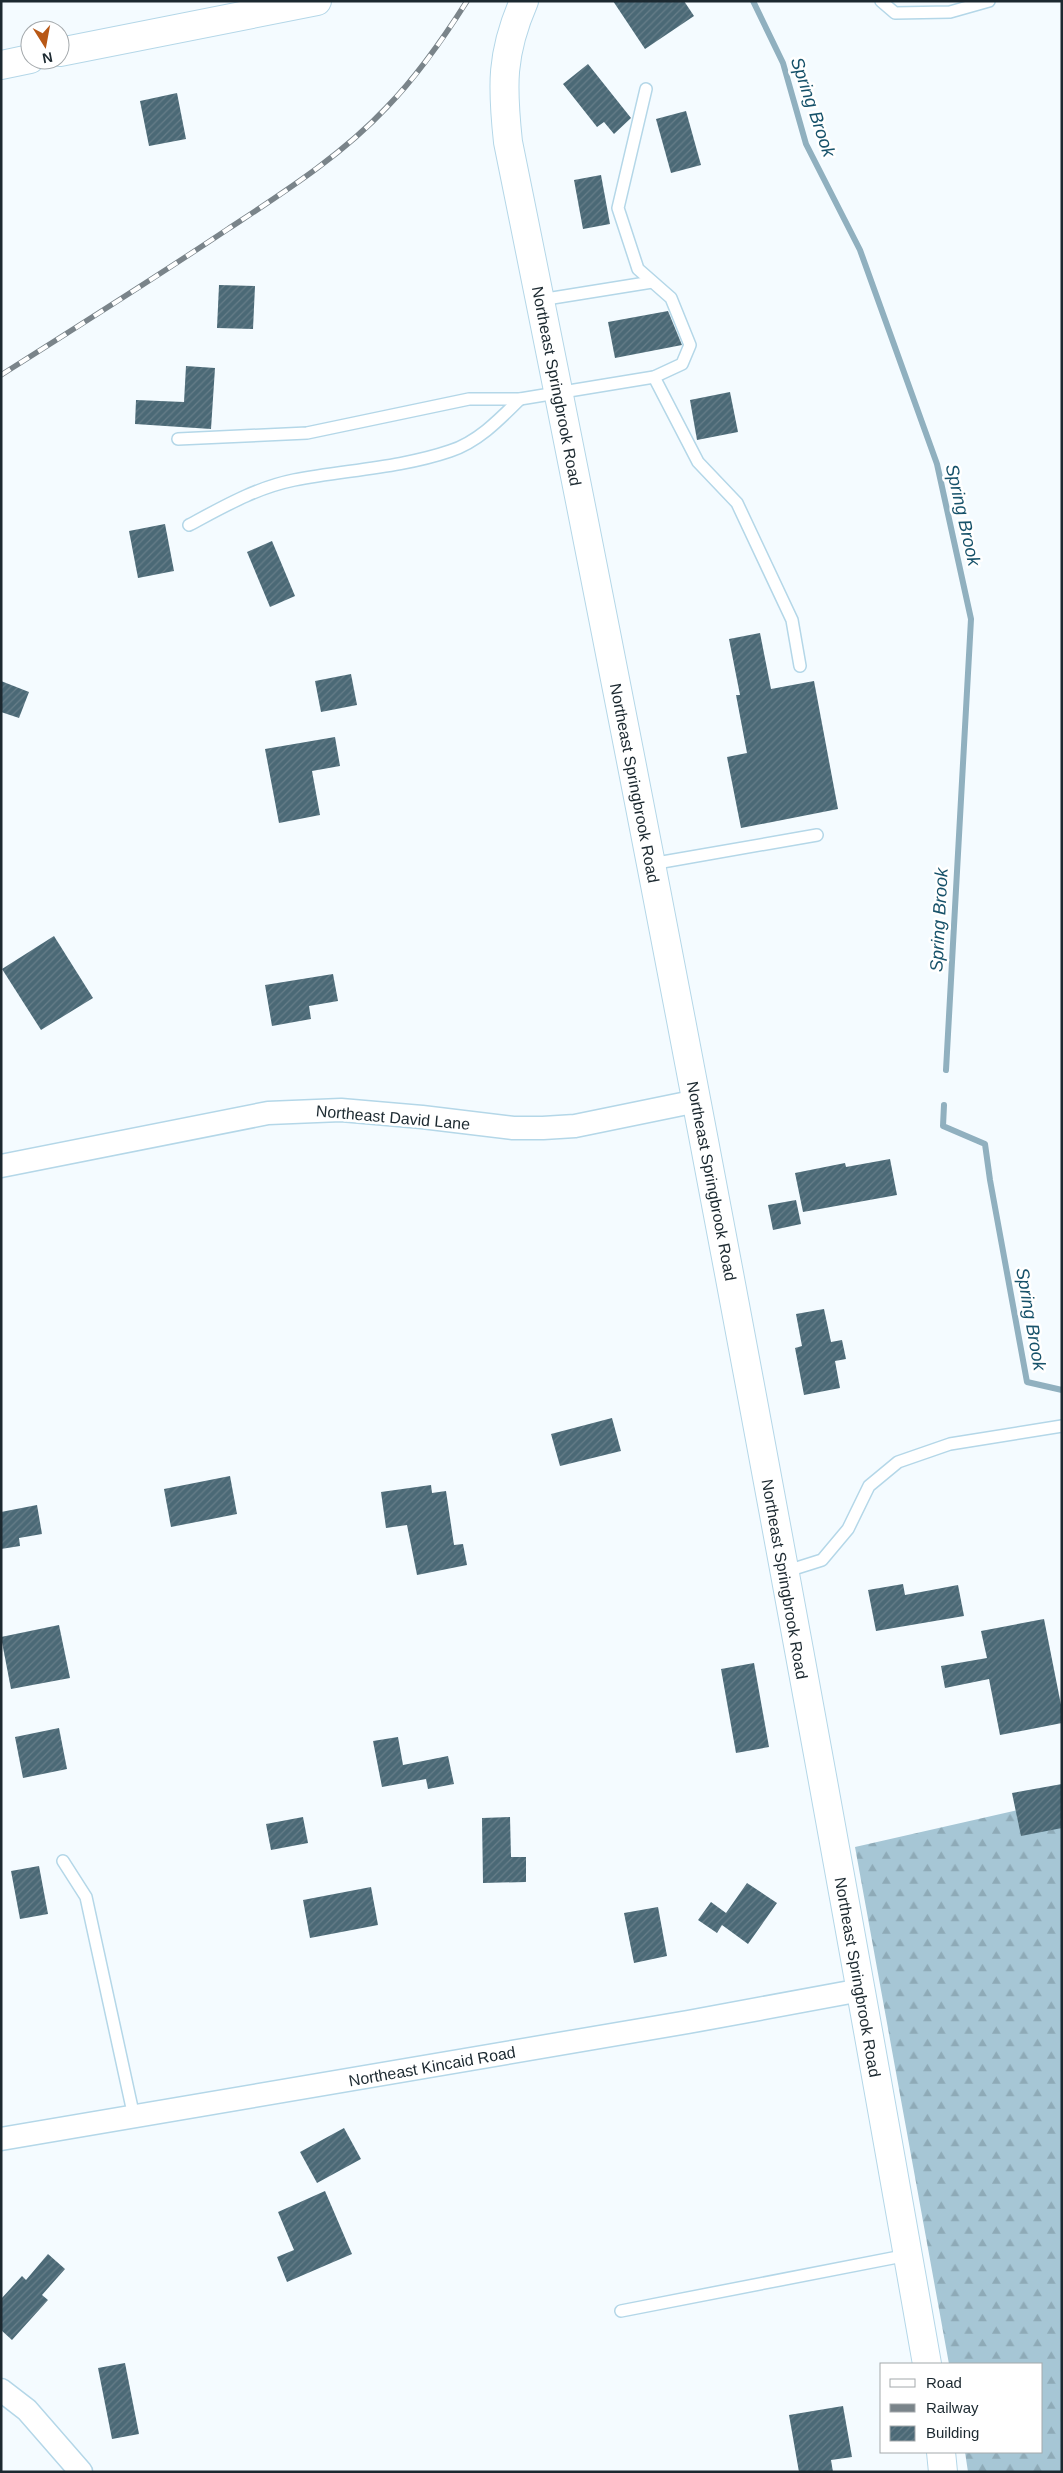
<svg xmlns="http://www.w3.org/2000/svg" width="1063" height="2473" viewBox="0 0 1063 2473" font-family="Arial,sans-serif">
<style>
.forest{fill:url(#forest-firs)}
.lines{fill:none;stroke-linecap:round;stroke-linejoin:round}
.stream{stroke:#90b0bf;stroke-width:6}
.building{fill:url(#building-hatch)}
.service-casing{stroke:#b4d7e8;stroke-width:14}
.minor-casing{stroke:#b4d7e8;stroke-width:25}
.tertiary-casing{stroke:#b4d7e8;stroke-width:30}
.service{stroke:#fff;stroke-width:11}
.minor{stroke:#fff;stroke-width:22}
.tertiary{stroke:#fff;stroke-width:28}
.rail-casing{stroke:#7a848a;stroke-width:5.5}
.rail{stroke:#fff;stroke-width:4;stroke-dasharray:11;stroke-linecap:butt}
.labels{text-anchor:middle;stroke-width:5;stroke-linejoin:round;paint-order:stroke}
.street-label{font-size:16px;fill:#1c2930;stroke:#fff}
.water-label{font-size:18px;font-style:italic;fill:#17526a;stroke:#fff}
</style>
<defs>
<pattern id="forest-firs" width="22" height="20" patternUnits="userSpaceOnUse" patternTransform="scale(1.25)"><rect width="22" height="20" fill="#a6c6d5"/><path d="M5 1l3.5 6h-7zM16 11l3.5 6h-7z" fill="#8eaab7"/></pattern>
<pattern id="building-hatch" width="6" height="6" patternUnits="userSpaceOnUse" patternTransform="scale(1.25)"><rect width="6" height="6" fill="#4b6976"/><path d="M-1 1l2-2M0 6l6-6M5 7l2-2" fill="none" stroke="#677e89"/></pattern>
</defs>
<rect width="100%" height="100%" fill="#f4fbff"/>
<path class="forest" d="M1062,1800V2472H968L965,2452H1042V2364H949L855,1847Z"/>
<g class="lines">
<g class="stream">
<path d="M753,1L783,63L806,144L860,250L937,464L971,619L946,1070"/>
<path d="M944,1105L943,1126L985,1144L990,1180L1027,1382L1062,1390"/>
</g>
</g>
<g class="building">
<path d="M613,1H684L694,16L645,49Z"/>
<path d="M588,64L631,118L614,134L604,122L597,127L563,84Z"/>
<path d="M177,93L186,139L149,146L140,101Z"/>
<path d="M686,111L701,165L671,173L656,119Z"/>
<path d="M601,175L610,224L583,229L574,180Z"/>
<path d="M219,285L255,286L253,329L217,328Z"/>
<path d="M668,311L682,345L615,358L608,322Z"/>
<path d="M186,366L215,368L211,429L135,424L136,400L184,402Z"/>
<path d="M730,392L738,432L697,440L690,400Z"/>
<path d="M165,524L174,571L138,578L129,531Z"/>
<path d="M272,541L295,596L270,607L247,552Z"/>
<path d="M760,633L771,689L814,681L838,809L741,828L727,757L747,753L736,695H740L729,639Z"/>
<path d="M351,674L357,705L321,712L315,681Z"/>
<path d="M1,681L29,692L19,718L1,712Z"/>
<path d="M335,737L340,766L312,771L320,815L279,823L265,749Z"/>
<path d="M54,936L93,998L41,1030L2,969Z"/>
<path d="M333,974L338,1001L309,1006L311,1019L272,1026L265,985Z"/>
<path d="M890,1159L897,1195L803,1212L795,1173L845,1163L846,1167Z"/>
<path d="M796,1200L801,1224L773,1230L768,1205Z"/>
<path d="M824,1309L831,1342L842,1340L846,1359L835,1361L840,1388L804,1395L795,1348L802,1346L796,1314Z"/>
<path d="M612,1418L621,1451L560,1466L551,1434Z"/>
<path d="M230,1476L237,1514L171,1527L164,1489Z"/>
<path d="M431,1485L432,1493L446,1491L454,1545L463,1544L467,1565L417,1575L407,1525L386,1528L381,1492Z"/>
<path d="M37,1505L42,1534L19,1538L20,1546L1,1549V1512Z"/>
<path d="M903,1584L905,1595L958,1585L964,1616L876,1631L868,1590Z"/>
<path d="M1044,1619L1062,1710V1723L1000,1735L989,1679L945,1688L941,1666L987,1658L981,1631Z"/>
<path d="M59,1625L70,1678L11,1689L1,1637Z"/>
<path d="M754,1663L769,1747L736,1753L721,1669Z"/>
<path d="M59,1728L67,1769L23,1778L15,1737Z"/>
<path d="M398,1737L403,1765L448,1756L454,1784L428,1789L426,1779L382,1787L373,1741Z"/>
<path d="M1062,1784V1828L1021,1836L1012,1793Z"/>
<path d="M303,1817L308,1843L271,1850L266,1824Z"/>
<path d="M510,1817L511,1857H526V1882L483,1883L482,1818Z"/>
<path d="M39,1866L48,1914L20,1919L11,1871Z"/>
<path d="M747,1883L777,1903L748,1944L722,1925L717,1933L698,1920L711,1902L726,1913Z"/>
<path d="M371,1887L378,1925L310,1938L303,1900Z"/>
<path d="M658,1907L667,1956L634,1963L624,1913Z"/>
<path d="M344,2128L361,2159L317,2183L300,2152Z"/>
<path d="M325,2191L352,2254L287,2282L277,2257L294,2250L278,2212Z"/>
<path d="M48,2254L65,2269L42,2295L48,2300L12,2340L1,2330V2299L22,2276L26,2280Z"/>
<path d="M125,2363L139,2434L112,2439L98,2368Z"/>
<path d="M843,2406L852,2457L831,2460L833,2472H799L789,2415Z"/>
</g>
<g class="lines">
<g class="service-casing">
<g id="service">
<path d="M881,1L895,13L950,12L989,1"/>
<path d="M540,300L652,282"/>
<path d="M654,377L698,462L737,503L792,620L800,666"/>
<path d="M178,439L307,433L469,399H520L654,377L682,364L690,345L671,298L638,269L618,208L646,89"/>
<path d="M189,525C223,507 255,488 294,480C345,470 400,468 450,451C478,442 500,419 520,399"/>
<path d="M651,864L817,835"/>
<path d="M784,1572L822,1560L848,1529L869,1486L898,1462L950,1444L1062,1426"/>
<path d="M63,1861L86,1897L134,2117"/>
<path d="M621,2311L908,2255"/>
</g>
</g>
<g class="minor-casing">
<g id="minor">
<path d="M1,1166L268,1113L341,1110L422,1117L513,1128H543L575,1126L697,1101"/>
<path d="M1,2139L688,2022L861,1990"/>
<path d="M1,2390L27,2410L81,2472"/>
</g>
</g>
<g class="tertiary-casing">
<g id="tertiary">
<path d="M524,1C501,54 502,86 508,142C658,881 797,1622 927,2364"/>
<path d="M60,52L317,1"/>
<path d="M1,65L30,59"/>
<path d="M941,2452L943,2472"/>
</g>
</g>
<use href="#service" class="service"/>
<use href="#minor" class="minor"/>
<use href="#tertiary" class="tertiary"/>
<g class="rail-casing">
<path id="rail" d="M1,375C77,327 153,279 228,229C284,192 341,156 387,107C418,75 443,39 467,1"/>
</g>
<use href="#rail" class="rail"/>
</g>
<g class="labels">
<g class="street-label">
<text transform="translate(557 386) rotate(79)" y="6">Northeast Springbrook Road</text>
<text transform="translate(635 783) rotate(79)" y="6">Northeast Springbrook Road</text>
<text transform="translate(393 1117) rotate(5)" y="6">Northeast David Lane</text>
<text transform="translate(712 1181) rotate(79)" y="6">Northeast Springbrook Road</text>
<text transform="translate(785 1579) rotate(80)" y="6">Northeast Springbrook Road</text>
<text transform="translate(858 1977) rotate(80)" y="6">Northeast Springbrook Road</text>
<text transform="translate(432 2066) rotate(-10)" y="6">Northeast Kincaid Road</text>
</g>
<g class="water-label">
<text transform="translate(813 107) rotate(71)" y="6">Spring Brook</text>
<text transform="translate(963 515) rotate(77)" y="6">Spring Brook</text>
<text transform="translate(939 920) rotate(-87)" y="6">Spring Brook</text>
<text transform="translate(1031 1319) rotate(80)" y="6">Spring Brook</text>
</g>
</g>
<rect width="1063" height="2473" fill="none" stroke="#1c2930" stroke-width="5"/>
<rect x="880" y="2363" width="162" height="90" fill="#ffffff" stroke="#a4a9ac"/>
<rect x="890" y="2379" width="25" height="8" fill="#ffffff" stroke="#a4a9ac"/>
<text x="926" y="2388" font-size="15" fill="#1c2930">Road</text>
<rect x="890" y="2404" width="25" height="8" fill="#7a848a" stroke="#a4a9ac"/>
<text x="926" y="2413" font-size="15" fill="#1c2930">Railway</text>
<rect x="890" y="2426" width="25" height="15" fill="url(#building-hatch)" stroke="#a4a9ac"/>
<text x="926" y="2438" font-size="15" fill="#1c2930">Building</text>
<g transform="translate(45 45) rotate(169)"><circle r="24" fill="#ffffff" stroke="#a4a9ac"/>
<path d="M0-4L9 19L0 12L-9 19Z" fill="#b85816"/>
<text y="-8" font-size="14" font-weight="bold" text-anchor="middle" fill="#1c2930">N</text>
</g>
</svg>
